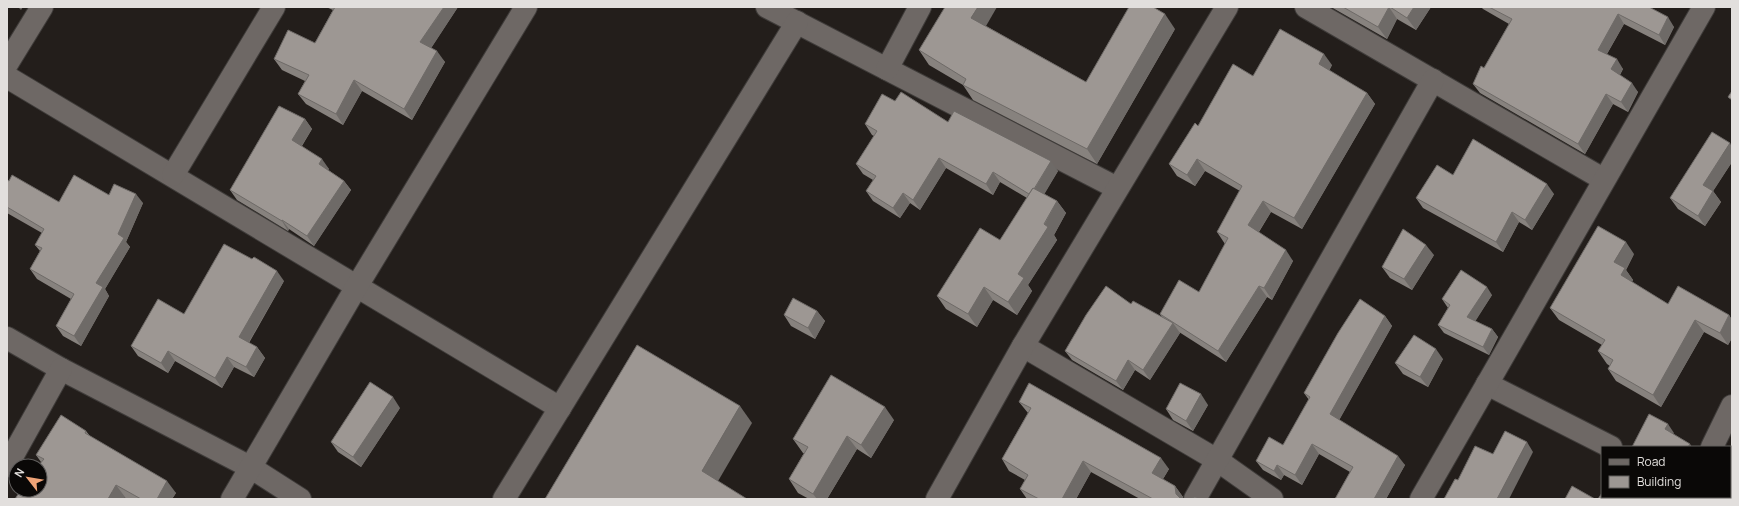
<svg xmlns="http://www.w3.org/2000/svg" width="1739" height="506" viewBox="0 0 1739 506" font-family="Manrope,sans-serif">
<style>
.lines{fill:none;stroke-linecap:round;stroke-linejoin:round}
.minor-casing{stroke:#3f3c3a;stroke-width:24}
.minor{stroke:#6e6865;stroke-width:22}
.wall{fill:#87827e}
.shaded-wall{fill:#6e6a67}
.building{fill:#9d9793;stroke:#6e6a67}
</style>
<rect width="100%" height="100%" fill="#231e1b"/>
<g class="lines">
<g class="minor-casing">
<g id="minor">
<path d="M767,7L1117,188"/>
<path d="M1306,7L1603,179"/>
<path d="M7,64L42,7"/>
<path d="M887,69L920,7"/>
<path d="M7,77L560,408"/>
<path d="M173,175L274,7"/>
<path d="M7,338L61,369L250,467L300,499"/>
<path d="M1023,346L1217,460L1272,499"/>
<path d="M1487,384L1611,447"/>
<path d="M1712,447L1732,406"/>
<path d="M7,466L61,369"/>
<path d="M1705,497L1708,499"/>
<path d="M232,499L357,286L526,7"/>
<path d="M504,499L797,22"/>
<path d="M937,499L1023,346L1227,7"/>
<path d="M1195,499L1433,80"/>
<path d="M1421,499L1704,7"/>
</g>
</g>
<use href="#minor" class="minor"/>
</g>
<g class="wall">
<path d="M326,7H458L431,48L445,62L412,120L362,91L343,125L306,104L298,94L305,81L282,70L274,59L315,43L333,10Z"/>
<path d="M1331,7H1431L1416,30L1397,19L1387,39Z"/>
<path d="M1481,7H1649L1674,27L1665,45L1624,24L1607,54L1623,69L1620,75L1638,92L1628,112L1613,104L1585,154L1480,93L1473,84L1484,68L1509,24L1483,9Z"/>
<path d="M986,26L1086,82L1175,29L1097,164L973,100L963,85L929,65L919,50Z"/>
<path d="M1332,65L1329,71L1367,93L1375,104L1302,229L1271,212L1259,232L1293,261L1272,300L1267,297L1226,362L1179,332L1180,333L1150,380L1135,370L1123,390L1072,360L1065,351L1131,304L1163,318L1160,314L1199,292L1225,244L1217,232L1240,191L1205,171L1195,186L1177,176L1169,164L1198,126L1253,76Z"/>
<path d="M895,101L1058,171L1044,194L1057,201L1066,213L1054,235L1057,240L1028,285L1032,291L1017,315L993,300L977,327L946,309L937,296L1000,240L1027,198L1000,182L993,195L946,168L920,210L910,203L900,218L873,201L866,191L873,180L863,174L856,164L874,136L872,135L865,124Z"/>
<path d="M305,119L312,129L302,146L329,169L328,170L344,181L351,190L314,246L289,229L288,231L237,200L230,190Z"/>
<path d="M1732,147V162L1713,191L1721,202L1705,226L1678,209L1670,198Z"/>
<path d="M1453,175L1554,194L1532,230L1519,222L1503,252L1423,208L1416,198Z"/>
<path d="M7,180L59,202L109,195L143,203L126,242L130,247L105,289L109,296L81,346L63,336L56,326L71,299L37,279L30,269L40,251L35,245L42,233L7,213Z"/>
<path d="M1634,254L1626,270L1633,280L1632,282L1668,304L1729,315L1732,320V338L1728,345L1704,332L1661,407L1616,381L1608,369L1610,366L1607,364L1598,351L1602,345L1559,320L1550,308Z"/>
<path d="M1434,255L1412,290L1390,278L1382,267Z"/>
<path d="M284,281L249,343L257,347L265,358L254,377L234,367L222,388L175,361L168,373L138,356L131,346L184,314Z"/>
<path d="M1492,295L1475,321L1492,329L1498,337L1489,355L1444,333L1438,325L1448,308L1442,299Z"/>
<path d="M817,311L825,321L815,339L791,326L784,315Z"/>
<path d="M1385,316L1392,326L1339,420L1405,465L1386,499H1335L1350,472L1319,454L1302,485L1284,475L1281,480L1263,470L1256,461L1283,445L1309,400L1304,393Z"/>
<path d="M1443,359L1428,387L1403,374L1395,363Z"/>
<path d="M1019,402L1169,469L1163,479L1175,486L1183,497V499H1140L1091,472L1076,499H1027L1020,489L1025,480L1009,471L1002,459L1028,413Z"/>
<path d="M1208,405L1193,431L1173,420L1166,409Z"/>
<path d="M400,408L361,467L338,452L331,442Z"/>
<path d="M894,420L871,458L857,449L827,499H809L798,493L789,479L804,453H803L793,439Z"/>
<path d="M86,431L90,436L176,493L172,499H128L41,462L36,455Z"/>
</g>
<g class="shaded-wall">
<path d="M18,7H23L21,10Z"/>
<path d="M444,7H458L428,53L420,42Z"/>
<path d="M978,7H997L982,33L971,18Z"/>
<path d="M1389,7L1397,19L1387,39L1378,27Z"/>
<path d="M1414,7H1431L1416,30L1407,18Z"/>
<path d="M1165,14L1175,29L1097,164L1087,149Z"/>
<path d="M1618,14L1624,24L1604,59L1598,50Z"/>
<path d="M1668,17L1674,27L1665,45L1659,35Z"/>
<path d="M437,51L445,62L412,120L404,109Z"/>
<path d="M1324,54L1332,65L1326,76L1319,64Z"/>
<path d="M1617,59L1623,69L1617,79L1611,69Z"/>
<path d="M354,80L362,91L343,125L336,114Z"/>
<path d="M1632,83L1638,92L1628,112L1621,102Z"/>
<path d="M1367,93L1375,104L1302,229L1294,218Z"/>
<path d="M1606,94L1613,104L1585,154L1578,144Z"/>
<path d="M305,119L312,129L299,150L292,140Z"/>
<path d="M1730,143L1732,147V162L1710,196L1703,185Z"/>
<path d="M939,158L946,168L920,210L913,200Z"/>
<path d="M322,159L329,169L325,174L319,164Z"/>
<path d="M1197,159L1205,171L1195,186L1187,175Z"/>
<path d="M1051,161L1058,171L1038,205L1031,195Z"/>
<path d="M993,172L1000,182L993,195L986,184Z"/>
<path d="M344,181L351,190L314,246L307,236Z"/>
<path d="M1547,184L1554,194L1532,230L1525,220Z"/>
<path d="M1713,191L1721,202L1705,226L1698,216Z"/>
<path d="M903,193L910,203L900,218L893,208Z"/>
<path d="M136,194L143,203L126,242L130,247L105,289L109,296L81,346L74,336L96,283Z"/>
<path d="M1057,201L1066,213L1054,235L1057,240L1028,285L1032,291L1017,315L1008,302L1018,274Z"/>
<path d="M1263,201L1271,212L1256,236L1248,225Z"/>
<path d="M1512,212L1519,222L1503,252L1496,242Z"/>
<path d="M282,220L289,229L288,231L282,221Z"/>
<path d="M1626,242L1634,254L1626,270L1633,280L1629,287L1621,275L1614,262Z"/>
<path d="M1426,245L1434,255L1412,290L1404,279Z"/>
<path d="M1286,250L1293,261L1272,300L1264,288Z"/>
<path d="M277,271L284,281L246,347L239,337Z"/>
<path d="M1259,286L1267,297L1226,362L1218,351Z"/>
<path d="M984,287L993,300L977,327L968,314Z"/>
<path d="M1487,287L1492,295L1473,325L1467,317Z"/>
<path d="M817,311L825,321L815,339L808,328Z"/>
<path d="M1729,315L1732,320V338L1728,345L1720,333Z"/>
<path d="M1385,316L1392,326L1337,424L1330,414Z"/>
<path d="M1695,320L1704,332L1661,407L1653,395Z"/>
<path d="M1173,323L1180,333L1150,380L1143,370Z"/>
<path d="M1492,329L1498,337L1489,355L1483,347Z"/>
<path d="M257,347L265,358L254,377L246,367Z"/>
<path d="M1436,349L1443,359L1428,387L1420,377Z"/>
<path d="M168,351L175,361L168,373L161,363Z"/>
<path d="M227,357L234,367L222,388L215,378Z"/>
<path d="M1128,360L1135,370L1123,390L1116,381Z"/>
<path d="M1201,394L1208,405L1193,431L1186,421Z"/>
<path d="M393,397L400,408L361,467L353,457Z"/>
<path d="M740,406L752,423L714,488L702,471Z"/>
<path d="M885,407L894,420L871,458L861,445Z"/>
<path d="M1668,424L1674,433L1671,438L1665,429Z"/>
<path d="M847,436L857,449L827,499H817L813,494Z"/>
<path d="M1527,442L1533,452L1509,499H1497Z"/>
<path d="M1312,444L1319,454L1302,485L1295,475Z"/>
<path d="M1690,444L1692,447H1688Z"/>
<path d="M1398,456L1405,465L1386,499H1374Z"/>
<path d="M1161,458L1169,469L1160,484L1152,473Z"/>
<path d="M1083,461L1091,472L1076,499H1062Z"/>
<path d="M1277,465L1284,475L1281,480L1274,471Z"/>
<path d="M167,481L176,493L172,499H157Z"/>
<path d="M116,485L125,497L124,499H108Z"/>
<path d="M1175,486L1183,497V499H1180L1176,494Z"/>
</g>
<g class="building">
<path d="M335,7H444L420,42L437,51L404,109L354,80L336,114L298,94L309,75L274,59L288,30L315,43Z"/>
<path d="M945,7H978L971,18L1086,82L1129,7H1153L1165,14L1087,149L963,85L966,79L919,50Z"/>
<path d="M1343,7H1389L1378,27Z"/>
<path d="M1390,7H1414L1407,18Z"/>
<path d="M1489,7H1649L1668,17L1659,35L1618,14L1598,50L1617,59L1611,69L1632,83L1621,102L1606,94L1578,144L1473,84L1481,66L1484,68L1512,19Z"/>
<path d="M1280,29L1324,54L1319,64L1367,93L1294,218L1263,201L1248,225L1286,250L1264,288L1259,286L1218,351L1160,314L1179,280L1199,292L1228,238L1217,232L1242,186L1197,159L1187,175L1169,164L1195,123L1198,126L1233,64L1253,76Z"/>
<path d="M1732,91V100L1728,97Z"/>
<path d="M901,92L948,122L954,111L1051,161L1034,189L1033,188L1029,194L993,172L986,184L939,158L913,200L903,193L893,208L866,191L876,176L856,164L877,131L865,124L882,94L895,101Z"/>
<path d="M279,106L305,119L292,140L322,159L319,164L344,181L307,236L282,220V221L230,190Z"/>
<path d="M1712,132L1730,143L1703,185L1713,191L1698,216L1670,198Z"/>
<path d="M1473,139L1547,184L1525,220L1512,212L1496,242L1416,198L1437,165L1453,175Z"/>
<path d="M12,175L59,202L74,175L109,195L114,184L136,194L118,234L124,238L96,283L103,287L74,336L56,326L74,294L30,269L42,248L35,245L44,229L7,207V180L9,181Z"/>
<path d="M1033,188L1057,201L1044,224L1048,227L1018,274L1024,278L1008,302L984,287L968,314L937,296L980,228L1000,240Z"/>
<path d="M1598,226L1626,242L1614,262L1625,268L1621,275L1668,304L1678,286L1729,315L1720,333L1695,320L1653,395L1608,369L1613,360L1598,351L1605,340L1550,308Z"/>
<path d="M1403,229L1426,245L1404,279L1382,267Z"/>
<path d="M224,244L252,259L254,257L277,271L239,337L257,347L246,367L227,357L215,378L168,351L161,363L131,346L158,299L184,314Z"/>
<path d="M1461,270L1487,287L1467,317L1492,329L1483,347L1438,325L1450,305L1442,299Z"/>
<path d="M1106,286L1131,304L1133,301L1173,323L1143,370L1128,360L1116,381L1065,351L1086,315Z"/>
<path d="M793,298L817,311L808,328L784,315Z"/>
<path d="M1360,299L1385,316L1330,414L1398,456L1374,499H1335L1353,467L1312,444L1295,475L1277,465L1274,471L1256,461L1269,437L1283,445L1310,397L1304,393L1338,333Z"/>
<path d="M1414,335L1436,349L1420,377L1395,363Z"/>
<path d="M637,345L740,406L702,471L747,499H545Z"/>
<path d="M831,375L885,407L861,445L847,436L813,494L789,479L808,447L793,439Z"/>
<path d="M370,382L393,397L353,457L331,442Z"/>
<path d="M1029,383L1161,458L1152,473L1175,486L1176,494L1181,499H1183H1153L1083,461L1062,499H1039L1020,489L1028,475L1002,459L1031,408L1019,402Z"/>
<path d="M1180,383L1201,394L1186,421L1166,409Z"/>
<path d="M1649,414L1668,424L1665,429L1690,444L1688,447H1632Z"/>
<path d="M61,415L86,431L85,433L167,481L157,499H141L116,485L108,499H15L21,490H40V466H38L44,459L36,455Z"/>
<path d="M1505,431L1527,442L1497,499H1444L1455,479L1458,480L1475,446L1493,454Z"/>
<path d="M1572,486L1595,499H1565Z"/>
<path d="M1602,493V497H1618L1621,499H1598Z"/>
<path d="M1195,497L1199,499H1190Z"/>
</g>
<rect width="1739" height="506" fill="none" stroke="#e2dfdd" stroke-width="16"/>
<rect x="1601" y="446" width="130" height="52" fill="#0a0807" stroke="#605e5d"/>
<rect x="1609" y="459" width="20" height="6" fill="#6e6865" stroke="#605e5d"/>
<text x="1637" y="466" font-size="12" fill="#e2dfdd">Road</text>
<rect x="1609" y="476" width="20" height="12" fill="#9d9793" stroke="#605e5d"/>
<text x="1637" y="486" font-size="12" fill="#e2dfdd">Building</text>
<g transform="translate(28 478) rotate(301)"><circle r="19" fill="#0a0807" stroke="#605e5d"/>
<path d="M0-3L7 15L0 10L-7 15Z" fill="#efa377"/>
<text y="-6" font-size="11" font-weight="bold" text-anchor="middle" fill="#e2dfdd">N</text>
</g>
</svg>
